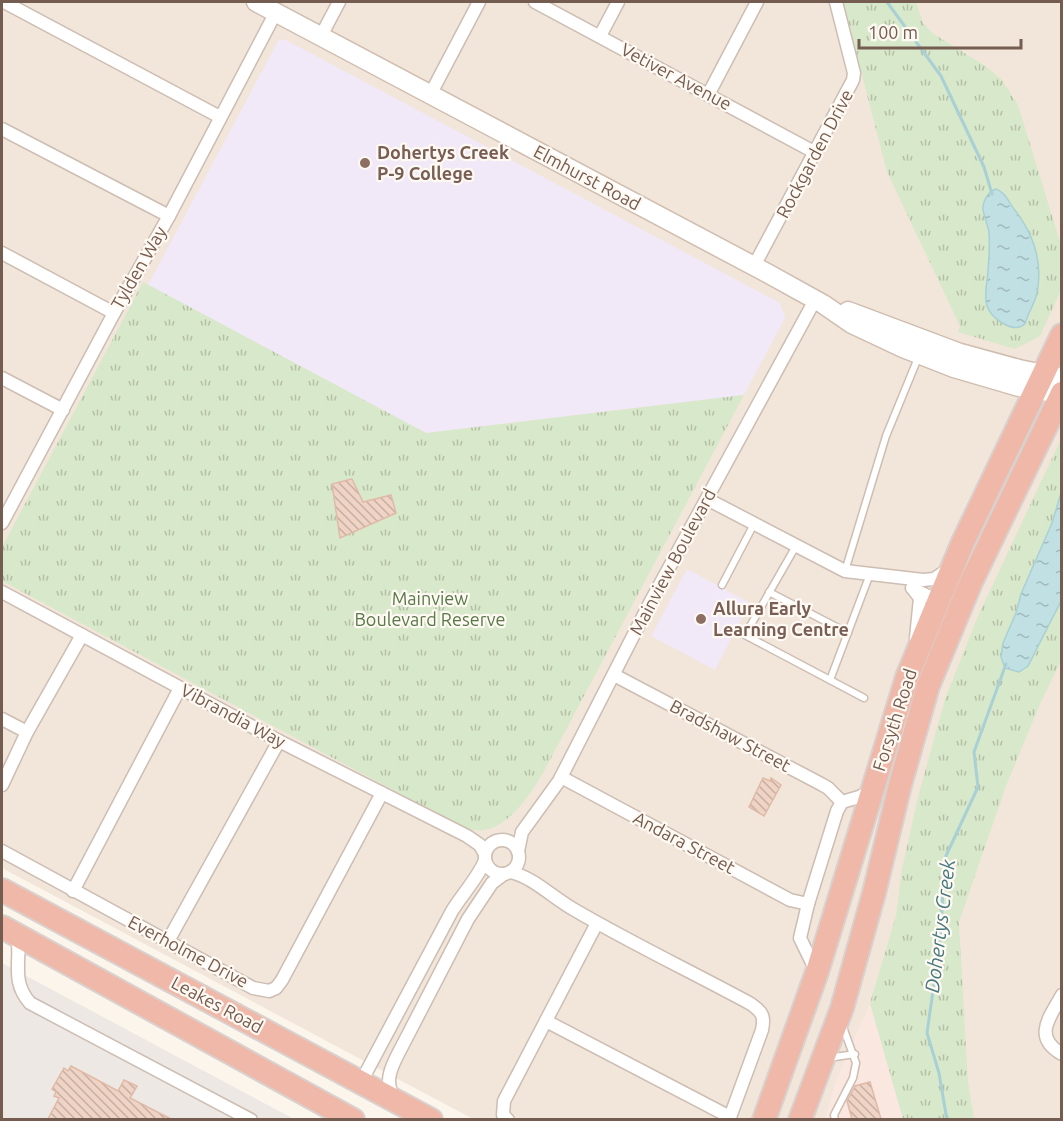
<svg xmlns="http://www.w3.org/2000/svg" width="1063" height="1121" viewBox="0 0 1063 1121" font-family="Ubuntu,sans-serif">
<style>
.residential{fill:#f2e6da}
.commercial{fill:#fae7e0}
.industrial{fill:#ede8e4}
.education{fill:#f1e8f8}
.park{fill:url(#park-tufts)}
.water{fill:url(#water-ripples);stroke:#a8d0d5;stroke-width:1.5}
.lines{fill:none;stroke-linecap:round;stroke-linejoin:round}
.stream{stroke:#a8d0d5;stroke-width:3}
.building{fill:url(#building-back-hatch);stroke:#e0baa7;stroke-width:1.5}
.lane-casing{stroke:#cdbdb2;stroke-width:9}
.street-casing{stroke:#cdbdb2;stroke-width:15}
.secondary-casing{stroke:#cfbdaf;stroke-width:21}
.highway-casing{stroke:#d8d1ce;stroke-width:26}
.lane{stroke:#fff;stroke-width:6}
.street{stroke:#fff;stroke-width:12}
.secondary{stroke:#fff;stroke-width:18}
.highway{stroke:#f0b8a8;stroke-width:22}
.education-dot{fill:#8d6e63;stroke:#fef9f2;stroke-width:2}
.labels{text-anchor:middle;stroke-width:4.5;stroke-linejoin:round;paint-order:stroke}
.street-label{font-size:18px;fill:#755c50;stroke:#fef9f2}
.education-label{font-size:18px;font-weight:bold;fill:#785e54;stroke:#fef9f2;text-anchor:start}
.park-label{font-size:18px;fill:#597949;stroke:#fef9f2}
.water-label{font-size:20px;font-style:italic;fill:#47787f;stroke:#fef9f2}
</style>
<defs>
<pattern id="park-tufts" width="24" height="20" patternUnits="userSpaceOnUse" patternTransform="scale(1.5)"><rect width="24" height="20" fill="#d8e8ca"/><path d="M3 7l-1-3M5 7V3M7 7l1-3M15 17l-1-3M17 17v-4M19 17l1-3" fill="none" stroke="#b4bfa6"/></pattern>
<pattern id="water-ripples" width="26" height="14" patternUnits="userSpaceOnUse" patternTransform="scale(1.5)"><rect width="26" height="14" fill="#c1e0e4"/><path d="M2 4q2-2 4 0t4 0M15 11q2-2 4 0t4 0" fill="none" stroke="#a1b9bb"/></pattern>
<pattern id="building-back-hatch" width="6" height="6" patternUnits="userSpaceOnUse" patternTransform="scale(1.5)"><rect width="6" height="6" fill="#efd4c5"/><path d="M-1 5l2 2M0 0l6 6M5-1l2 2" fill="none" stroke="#c6afa2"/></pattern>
</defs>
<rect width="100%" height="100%" fill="#fbf5eb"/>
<path class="residential" d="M2,2H1061V1119H473L2,868Z"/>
<path class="commercial" d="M870,1003L903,1119L825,1120L836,1081Z"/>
<path class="industrial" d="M2,963L294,1119H2Z"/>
<g class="education">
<path d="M284,39L780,303L785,318L744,395L426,433L148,285L278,41Z"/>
<path d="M687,569L750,603L715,670L651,636Z"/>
</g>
<g class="park">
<path d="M843,2H916L923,23L932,33L984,65L1002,80L1018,105L1061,245V290L1040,336L1015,349L958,332L960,326L887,172Z"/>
<path d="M143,282L426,433L744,395L543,773C527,800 499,843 462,827L2,581V547Z"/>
<path d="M1061,439V661L1040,704L1006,786L959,922L968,1082L974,1119H903L870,1003L896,916L902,869L918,797L945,699L977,618Z"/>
</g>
<g class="water">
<path d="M996,189C1005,192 1008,201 1014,209C1033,233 1043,262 1037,293C1035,303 1028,313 1025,324C1018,330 1011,328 1004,324C979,310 986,294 988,271C989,259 990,246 989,234C989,225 982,215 983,206C984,199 989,191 996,189Z"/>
<path d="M1061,493V601L1028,666L1019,672L1005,668L1001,657L1003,643L1016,613L1021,594L1052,523Z"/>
</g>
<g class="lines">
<g class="stream">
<path d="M887,2L941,76L984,167L992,194"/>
<path d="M947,1120L939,1073L927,1033L940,942L945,858L978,787L974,752L1006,664"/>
</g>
</g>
<g class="building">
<path d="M352,479L363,502L391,495L396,513L340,538L332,484Z"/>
<path d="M763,778L770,781L771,778L781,785L764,816L749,807Z"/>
<path d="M71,1066L118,1091L124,1080L137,1086L130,1098L171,1119H48L59,1098L54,1096L56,1092L52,1089L64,1068L68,1071Z"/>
<path d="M870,1082L881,1119H852L847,1101L855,1086Z"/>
</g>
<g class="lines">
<g class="lane-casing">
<g id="lane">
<path d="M796,546L745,635L864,698"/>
<path d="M845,571L886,436L918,358"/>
<path d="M722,585L754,524"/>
<path d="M769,592L848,633"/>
<path d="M830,680L870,574"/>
<path d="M828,1058L855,1054"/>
<path d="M835,1120L834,1115L853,1078L856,1063L843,1027"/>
</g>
</g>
<g class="street-casing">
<g id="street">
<path d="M4,2L220,117"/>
<path d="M535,2L816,153"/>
<path d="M321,36L339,2"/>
<path d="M600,36L618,2"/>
<path d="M430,95L479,2"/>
<path d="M708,95L757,2"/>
<path d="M2,129L169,216"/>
<path d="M2,253L114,313"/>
<path d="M754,266L853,80L854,73L836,2"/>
<path d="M2,378L63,410"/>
<path d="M707,499L845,571L923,580L934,579L949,569"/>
<path d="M2,523L114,313L169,216L276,12"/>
<path d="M912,588L938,601H943"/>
<path d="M913,589L920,598L916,638"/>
<path d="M2,592L279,741L467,836L480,845L485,854"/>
<path d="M614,675L821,784L828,788L842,802"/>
<path d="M2,719L27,732"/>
<path d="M561,777L790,900L808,904"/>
<path d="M2,785L27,732L82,635"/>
<circle cx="502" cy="857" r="17"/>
<path d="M2,851L253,988L269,991L276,988L282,980L382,793"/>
<path d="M518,851L522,832L559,781L652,599L815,300"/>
<path d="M510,872C533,877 552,897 573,909C631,943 692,972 751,1004C762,1012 765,1016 762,1030L729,1120"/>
<path d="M73,891L180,688"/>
<path d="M17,935C22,961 10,980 30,1003L251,1120"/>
<path d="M168,941L279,741"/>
<path d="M816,971L800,938L808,904L837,811L842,802L859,797L873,790"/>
<path d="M1062,995C1050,1017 1032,1037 1062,1054"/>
<path d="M546,1021L730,1117"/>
<path d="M361,1082L452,911C461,896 480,875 485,860"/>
<path d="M393,1098C386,1081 389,1072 397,1056L468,919L492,883L504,874"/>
<path d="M508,1120L503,1115L504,1101L597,923"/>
</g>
</g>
<g class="secondary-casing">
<g id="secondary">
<path d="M256,2L767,273L823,304L852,324L903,348L954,368L1019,387L1048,392"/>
<path d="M848,311L960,353L1019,369L1062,378"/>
</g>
</g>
<g class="highway-casing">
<g id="highway">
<path d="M2,890L431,1120"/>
<path d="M2,927L353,1120"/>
<path d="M764,1120L817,972L907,677L963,542L1062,335"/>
<path d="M800,1120L842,1008L874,893L900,785L928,686L971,582L1062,393"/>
</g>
</g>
<use href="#lane" class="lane"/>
<use href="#street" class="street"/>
<use href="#secondary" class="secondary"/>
<use href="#highway" class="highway"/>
</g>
<g class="education-dot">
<circle cx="365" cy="163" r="6"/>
<circle cx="701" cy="619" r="6"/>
</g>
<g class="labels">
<g class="street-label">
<text transform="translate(676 77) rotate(28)" y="6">Vetiver Avenue</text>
<text transform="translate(815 154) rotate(-62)" y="6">Rockgarden Drive</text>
<text transform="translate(587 178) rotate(28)" y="6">Elmhurst Road</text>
<text transform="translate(139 268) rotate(-60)" y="6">Tylden Way</text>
<text transform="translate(673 562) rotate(-62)" y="6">Mainview Boulevard</text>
<text transform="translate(233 716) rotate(28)" y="6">Vibrandia Way</text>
<text transform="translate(895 720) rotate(-72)" y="6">Forsyth Road</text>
<text transform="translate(730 736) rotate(28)" y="6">Bradshaw Street</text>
<text transform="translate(684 843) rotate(28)" y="6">Andara Street</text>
<text transform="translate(188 952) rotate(28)" y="6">Everholme Drive</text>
<text transform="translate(217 1005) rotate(28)" y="6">Leakes Road</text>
</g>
<g class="education-label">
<text x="377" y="159">Dohertys Creek<tspan x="377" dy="21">P-9 College</tspan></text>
<text x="713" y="615">Allura Early<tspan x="713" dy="21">Learning Centre</tspan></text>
</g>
<g class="park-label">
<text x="430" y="605">Mainview<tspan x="430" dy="21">Boulevard Reserve</tspan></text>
</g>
<g class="water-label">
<text transform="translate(940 926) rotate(-83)" y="7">Dohertys Creek</text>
</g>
</g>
<rect width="1063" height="1121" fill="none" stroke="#755c50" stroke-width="6"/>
<path d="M859 39v9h162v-9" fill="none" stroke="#755c50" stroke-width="3"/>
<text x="868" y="39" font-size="18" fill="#755c50" stroke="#fef9f2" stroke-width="4.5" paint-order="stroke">100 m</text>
</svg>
